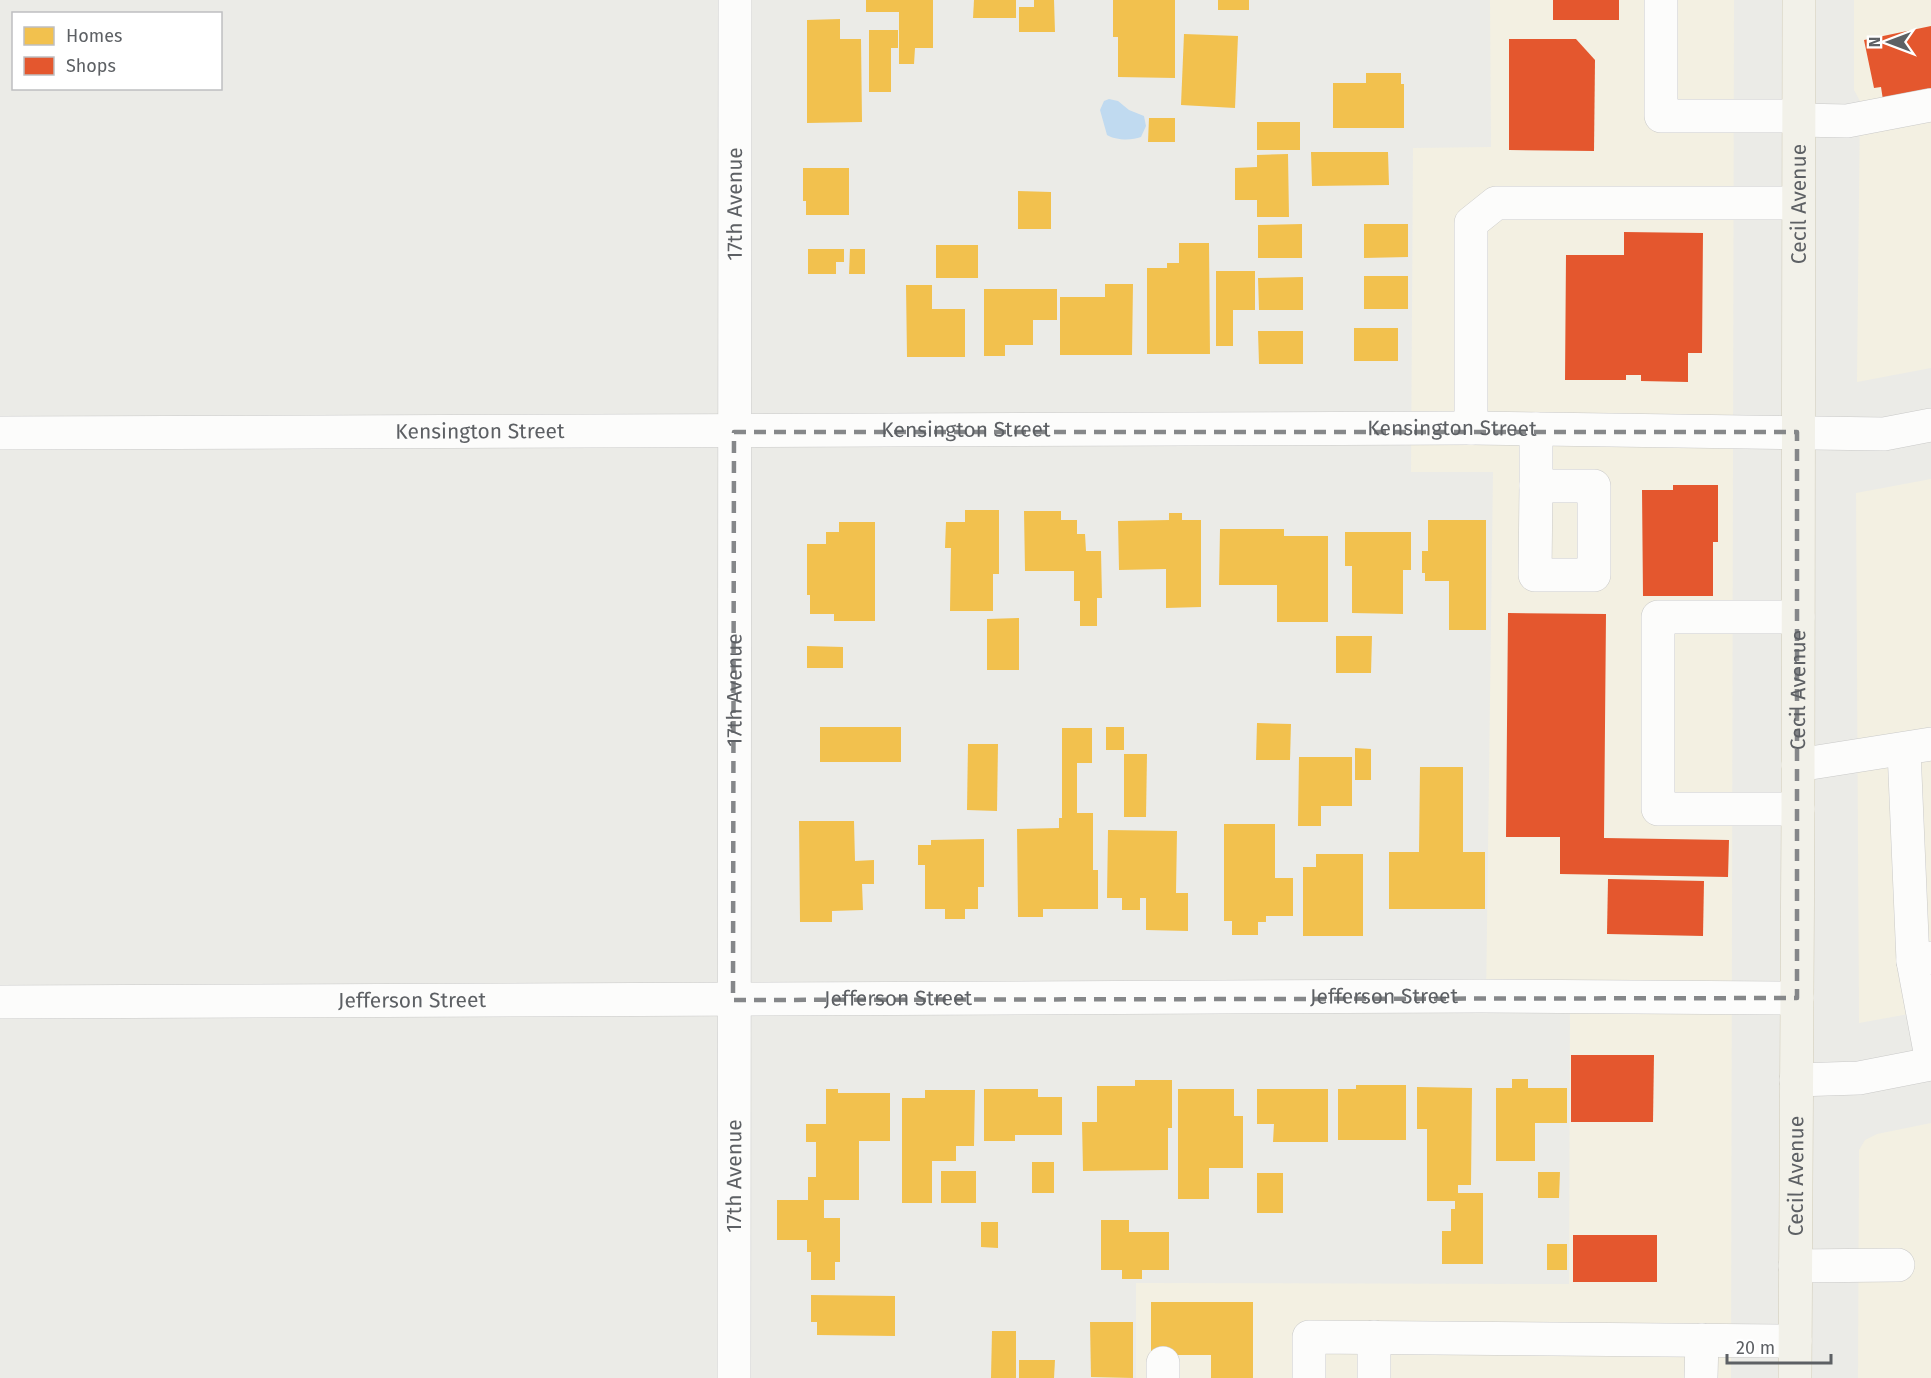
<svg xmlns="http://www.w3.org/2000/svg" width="1931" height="1378" viewBox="0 0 1931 1378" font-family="'Fira Sans',sans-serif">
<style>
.commercial{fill:#f3f0e2}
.water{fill:#c0daf0}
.homes{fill:#f2c14e}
.shops{fill:#e4572e}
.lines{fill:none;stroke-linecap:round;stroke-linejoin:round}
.minor-casing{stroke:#c9c9c8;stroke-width:34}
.major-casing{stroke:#d0cbb8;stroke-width:34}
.minor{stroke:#fcfcfb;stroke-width:33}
.major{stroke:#f2f1e9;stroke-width:33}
.marked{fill:none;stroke:#858789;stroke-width:4.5;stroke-dasharray:12 8;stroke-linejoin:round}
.labels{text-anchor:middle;stroke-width:6;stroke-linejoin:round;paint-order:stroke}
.street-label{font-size:21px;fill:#5d6064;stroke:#fff}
</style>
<rect width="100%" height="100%" fill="#ebebe7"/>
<g class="commercial">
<path d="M1490,0H1734L1731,1378H1136V1283L1569,1284L1570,1003H1486L1493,472H1411L1413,148L1491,147Z"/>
<path d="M1854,0H1931V368L1857,382L1860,101L1854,90Z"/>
<path d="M1931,479V1010L1859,1023L1856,493Z"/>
<path d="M1931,1123V1378H1858L1859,1150L1865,1140L1877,1134Z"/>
</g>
<path class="water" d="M1109,99L1118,101L1129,110L1144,116L1146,126L1141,137C1131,141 1115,140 1107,135L1100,110L1104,101Z"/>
<g class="homes">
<path d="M866,0H933V48H915L914,64H899V12H866Z"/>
<path d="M974,0H1016V18H973Z"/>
<path d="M1034,0H1054L1055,32H1019V7H1034Z"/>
<path d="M1113,0H1175V78L1118,77V37H1113Z"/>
<rect x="1218" y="0" width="31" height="10"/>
<path d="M840,19V39H861L862,122L807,123V20Z"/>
<path d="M869,30H898V48H891V92H869Z"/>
<path d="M1184,34L1238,36L1235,108L1181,105Z"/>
<path d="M1366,73H1401V84H1404V128H1333V83H1366Z"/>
<path d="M1149,118H1175V142H1148Z"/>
<rect x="1257" y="122" width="43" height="28"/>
<path d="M1311,152H1388L1389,185L1312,186Z"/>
<path d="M1288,154L1289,217H1257V200H1235V168L1257,167V155Z"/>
<path d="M803,168H849V215H806V201H803Z"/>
<path d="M1018,191L1051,192V229H1018Z"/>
<path d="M1302,224V258H1258V225Z"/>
<path d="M1364,224H1408V257L1364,258Z"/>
<path d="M1179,243H1209L1210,354H1147V268H1167V263H1179Z"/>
<rect x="936" y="245" width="42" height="33"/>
<path d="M808,249H844V262H836V274H808Z"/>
<path d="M850,249H865V274H849Z"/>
<path d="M1216,271H1255V310H1233V346H1216Z"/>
<rect x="1364" y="276" width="44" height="33"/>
<path d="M1303,277V310H1259L1258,278Z"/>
<path d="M1105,284H1133L1132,355H1060V297H1105Z"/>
<path d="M906,285H932V309H965V357H907Z"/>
<path d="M984,289H1057V320H1033V345H1005V356H984Z"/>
<rect x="1354" y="328" width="44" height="33"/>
<path d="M1258,331H1303V364H1259Z"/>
<path d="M965,510H999V574H993V611H950L951,548H945L946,522H965Z"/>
<path d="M1024,511H1061V520H1077V534H1085L1086,551H1101L1102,598H1097V626H1080V601H1074V571H1025Z"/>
<path d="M1169,513H1182V520H1201V607L1166,608V569L1119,570L1118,521L1169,520Z"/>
<path d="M1428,520H1486V630H1449V581H1425V573H1422V551H1428Z"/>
<path d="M839,522H875V621H834V614H810V595H807V544H826V532H839Z"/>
<path d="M1220,529H1284V536H1328V622H1277V585H1219Z"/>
<path d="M1345,532H1411V570H1403V614L1352,613V566H1345Z"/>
<path d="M1019,618V670H987V619Z"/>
<path d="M1336,636H1372L1371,673H1336Z"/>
<path d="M807,646L843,647V668H807Z"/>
<path d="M1257,723L1291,724L1290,760H1256Z"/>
<rect x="820" y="727" width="81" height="35"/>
<rect x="1106" y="727" width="18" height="23"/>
<path d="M1062,728H1092V763H1077V813H1093V870H1098V909H1043V917H1018L1017,829L1059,828V818H1062Z"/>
<path d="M968,744H998L997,811L967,810Z"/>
<path d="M1355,748L1371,749V780H1355Z"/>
<path d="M1124,754H1147L1146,817H1124Z"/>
<path d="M1299,757H1352V806H1321V826H1298Z"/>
<path d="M1420,767H1463V852H1485V909H1389V852H1419Z"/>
<path d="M799,821H854L855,861L874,860V884H862L863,910L832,911V922H800Z"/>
<path d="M1224,824H1275V878H1293V916H1266V922H1258V935H1232V921H1224Z"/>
<path d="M1108,830L1177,831L1176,893H1188V931L1146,930V898H1140V910H1122V898H1107Z"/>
<path d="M984,839V887H978V909H965V919H945V909H925V865H918V845H931V840Z"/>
<path d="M1316,854H1363V936H1303V867H1316Z"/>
<path d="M1512,1079H1528V1088H1567V1123H1535V1161H1496V1088H1512Z"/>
<path d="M1135,1080H1172V1128H1168V1170L1083,1171L1082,1122H1097V1086H1135Z"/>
<path d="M1356,1085H1406V1140H1338V1089H1356Z"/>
<path d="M1417,1087L1472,1088L1471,1185H1458V1193H1483V1264H1442V1231H1451V1209H1455V1201H1427V1129H1417Z"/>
<path d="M826,1089H838V1093H890V1141H859V1200H824V1218H840V1262H835V1280H811V1252H807V1240H777V1200H808V1177H816V1142H806V1124H826Z"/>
<path d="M984,1089H1038V1097H1062V1135H1015V1141H984Z"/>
<path d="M1178,1089H1234V1116H1243V1168H1209V1199H1178Z"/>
<path d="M1257,1089H1328V1142H1273L1274,1124H1257Z"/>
<path d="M925,1090H975L974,1146H956V1161H932V1203H902V1098H925Z"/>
<rect x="1032" y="1162" width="22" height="31"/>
<rect x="941" y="1171" width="35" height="32"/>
<path d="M1538,1172H1560L1559,1198H1538Z"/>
<rect x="1257" y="1173" width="26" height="40"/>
<path d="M1101,1220H1129V1232H1169V1270H1142V1279H1122V1270H1101Z"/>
<path d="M981,1222H998V1248L981,1247Z"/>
<rect x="1547" y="1244" width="20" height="26"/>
<path d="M811,1295L895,1296V1336L817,1335V1322H811Z"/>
<path d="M1151,1302H1253V1378H1211V1355H1151Z"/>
<path d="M1090,1322H1133V1378L1091,1377Z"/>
<path d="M992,1331H1016V1378H991Z"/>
<path d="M1019,1360H1055L1054,1378H1019Z"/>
</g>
<g class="shops">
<rect x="1553" y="0" width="66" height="20"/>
<path d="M1931,26V96L1883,100L1881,87L1874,88L1864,40Z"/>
<path d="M1509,39H1576L1595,60L1594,151L1509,150Z"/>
<path d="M1624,232L1703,233L1702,353H1688V382L1641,381V375H1626V380H1565L1566,255H1624Z"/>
<path d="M1673,485H1718V542H1713V596H1643L1642,490H1673Z"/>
<path d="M1508,613L1606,614L1604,838L1729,840L1728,877L1560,874V837H1506Z"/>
<path d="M1608,879L1704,881L1703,936L1607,934Z"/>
<path d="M1571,1055H1654L1653,1122H1571Z"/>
<rect x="1573" y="1235" width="84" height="47"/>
</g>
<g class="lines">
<g class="minor-casing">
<g id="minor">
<path d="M1661,0V116H1798"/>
<path d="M1798,120L1847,121L1931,105"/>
<path d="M1471,428V223L1496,203H1798"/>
<path d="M1536,429V486"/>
<path id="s1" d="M0,433L1471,428L1884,434L1931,425"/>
<path d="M1536,486H1594V575H1535Z"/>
<path d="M1798,617H1658V809H1798"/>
<path d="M1904,750L1913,961"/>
<path d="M1798,765L1931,744"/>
<path d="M1931,958L1913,961L1931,1057"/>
<path id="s2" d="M0,1002L1482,996L1797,998"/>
<path d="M1796,1080L1859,1078L1931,1064"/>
<path d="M1795,1266L1898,1265"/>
<path d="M1163,1363V1378"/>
<path id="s3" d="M734,1378L735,0"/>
<path d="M1309,1378V1337L1795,1341"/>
<path d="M1374,1378V1337"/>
<path d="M1701,1378L1702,1340"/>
</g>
</g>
<g class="major-casing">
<g id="major">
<path id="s4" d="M1795,1378L1798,809L1799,0"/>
</g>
</g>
<use href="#minor" class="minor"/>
<use href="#major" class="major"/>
</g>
<path class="marked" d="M734,432H1797V998L733,1000Z"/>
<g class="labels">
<g class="street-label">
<text dy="7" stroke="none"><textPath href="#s3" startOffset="1174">17th Avenue</textPath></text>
<text dy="7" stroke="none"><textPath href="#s4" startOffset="1174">Cecil Avenue</textPath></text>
<text dy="7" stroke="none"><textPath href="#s1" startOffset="1452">Kensington Street</textPath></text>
<text dy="7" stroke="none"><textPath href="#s1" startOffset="966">Kensington Street</textPath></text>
<text dy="7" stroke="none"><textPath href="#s1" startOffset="480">Kensington Street</textPath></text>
<text dy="7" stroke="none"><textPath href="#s3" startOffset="688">17th Avenue</textPath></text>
<text dy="7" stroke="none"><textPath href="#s4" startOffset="688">Cecil Avenue</textPath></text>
<text dy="7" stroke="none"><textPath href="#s2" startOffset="1384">Jefferson Street</textPath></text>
<text dy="7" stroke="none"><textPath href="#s2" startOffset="898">Jefferson Street</textPath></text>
<text dy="7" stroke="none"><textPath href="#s2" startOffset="412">Jefferson Street</textPath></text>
<text dy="7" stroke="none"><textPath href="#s3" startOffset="202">17th Avenue</textPath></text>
<text dy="7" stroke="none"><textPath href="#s4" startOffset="202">Cecil Avenue</textPath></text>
</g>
</g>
<rect x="12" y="12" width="210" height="78" fill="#ffffff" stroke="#bebfc1" stroke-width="1.5"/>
<rect x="24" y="27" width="30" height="18" fill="#f2c14e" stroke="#bebfc1" stroke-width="1.5"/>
<text x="66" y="42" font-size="18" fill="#5d6064">Homes</text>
<rect x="24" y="57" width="30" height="18" fill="#e4572e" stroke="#bebfc1" stroke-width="1.5"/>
<text x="66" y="72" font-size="18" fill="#5d6064">Shops</text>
<g transform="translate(1889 42) rotate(270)" stroke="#ffffff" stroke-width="4.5" paint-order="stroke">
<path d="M0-4.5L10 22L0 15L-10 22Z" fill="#5d6064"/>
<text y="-9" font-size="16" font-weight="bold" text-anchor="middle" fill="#5d6064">N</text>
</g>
<path d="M1727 1354v9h104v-9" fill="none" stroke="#5d6064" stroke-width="3"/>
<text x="1736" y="1354" font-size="18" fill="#5d6064" stroke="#ffffff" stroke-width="4.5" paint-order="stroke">20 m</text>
</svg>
